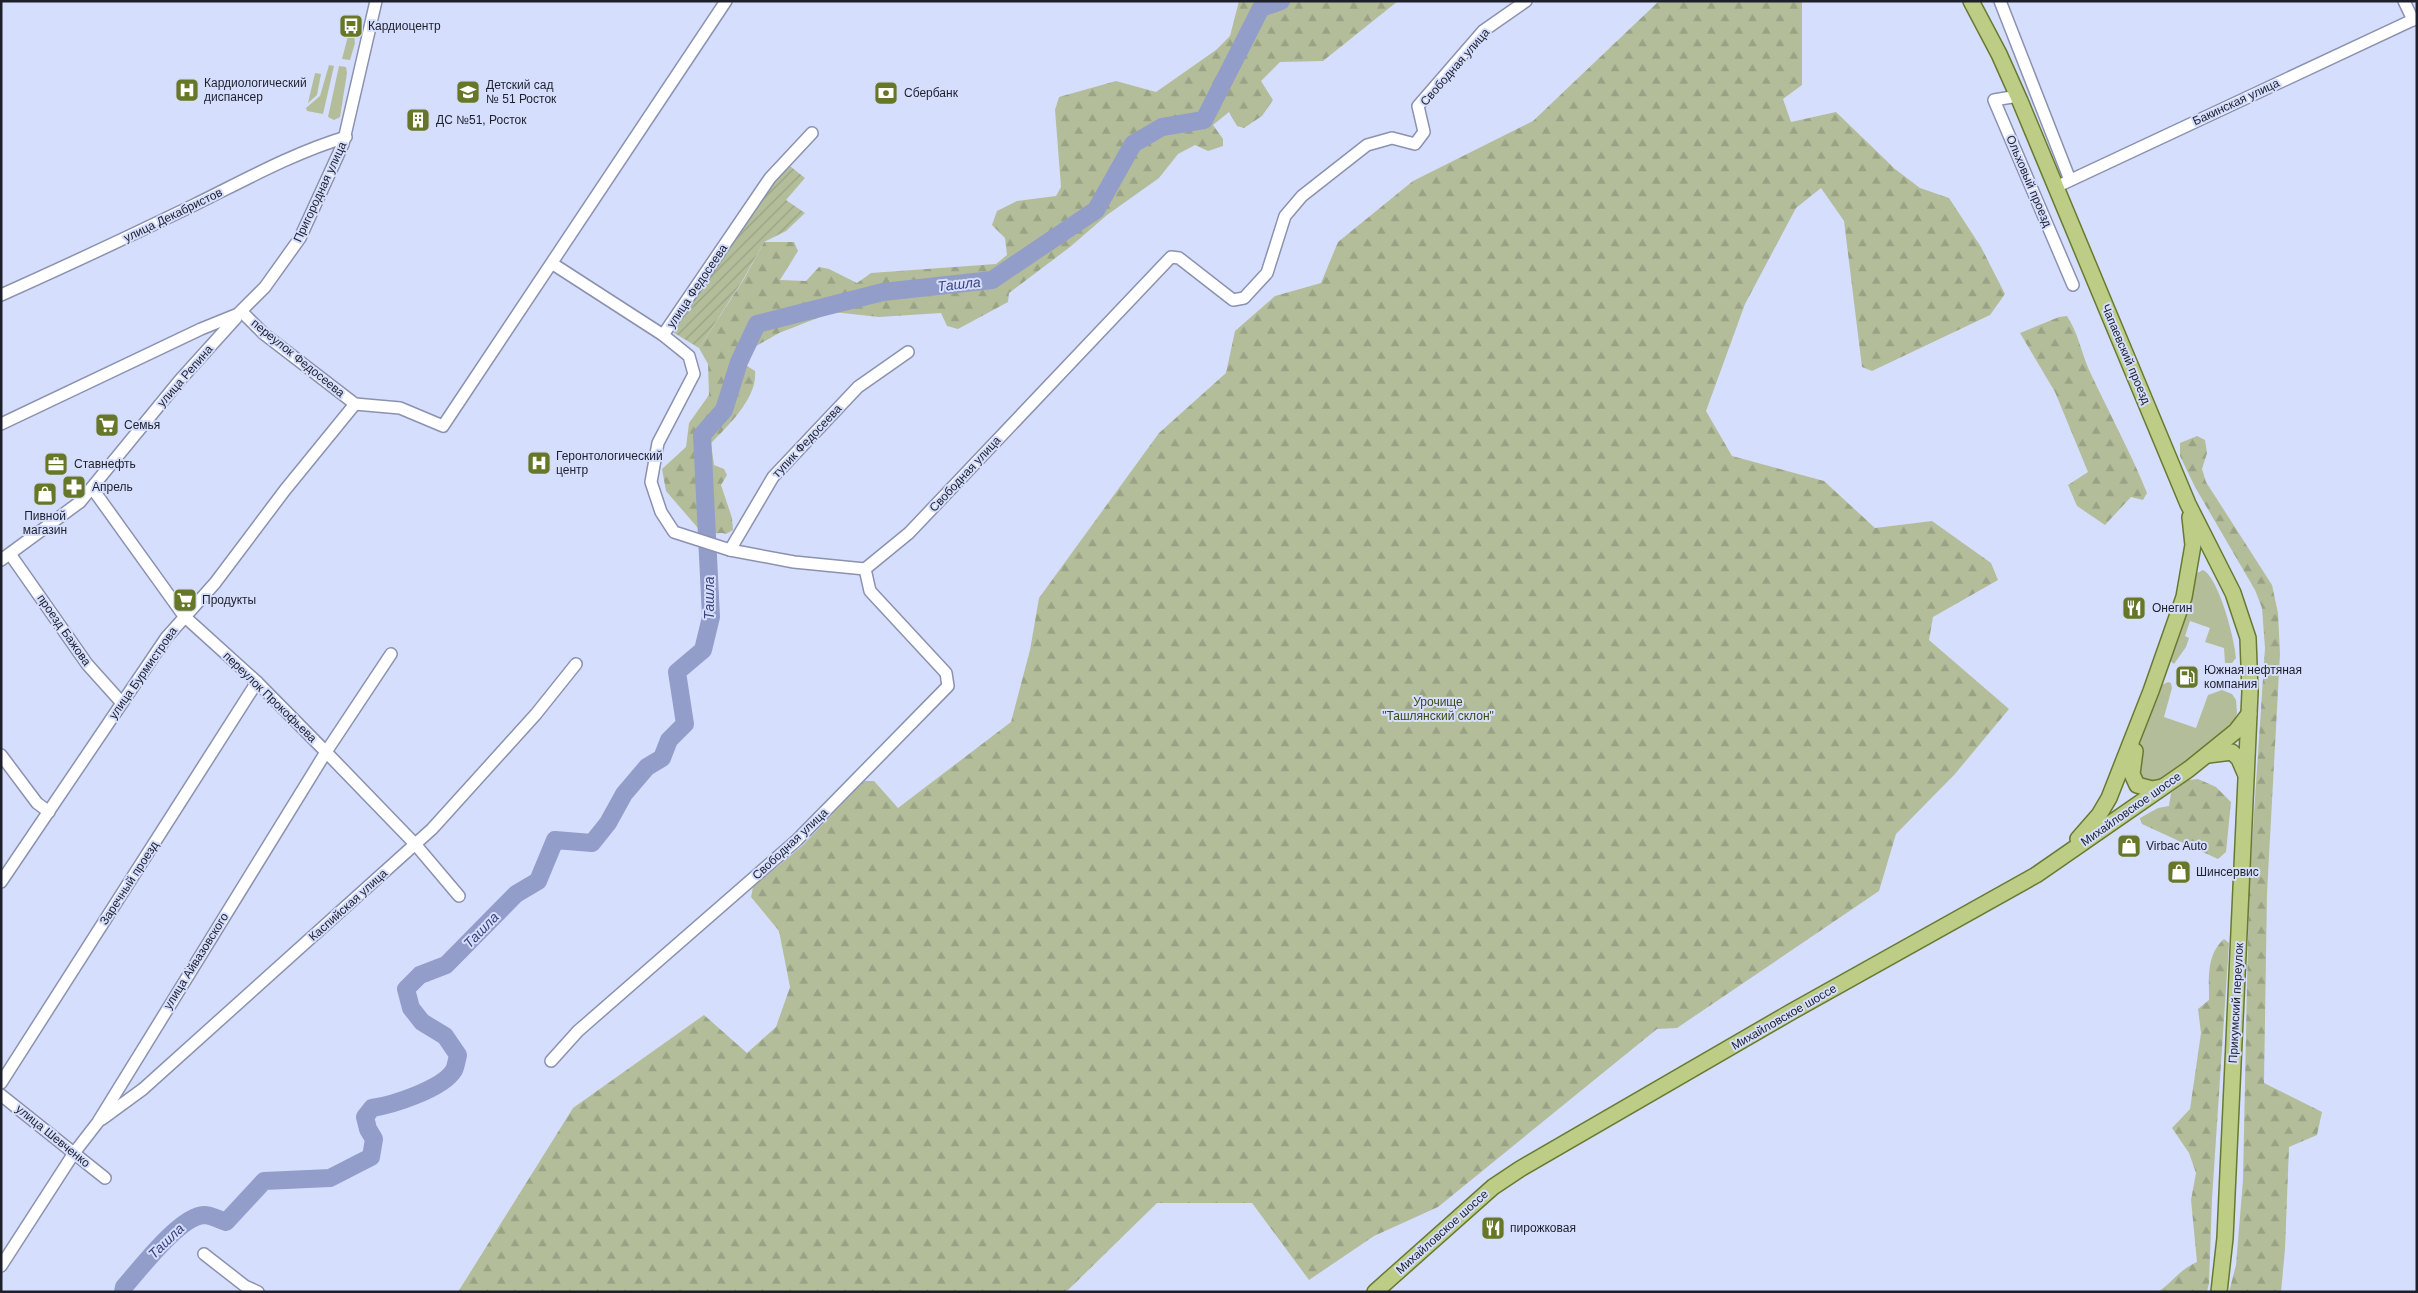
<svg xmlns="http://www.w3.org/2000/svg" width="2418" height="1293" viewBox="0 0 2418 1293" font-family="Arial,sans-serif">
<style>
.grass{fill:#b3bd9a}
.forest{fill:url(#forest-firs)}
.garden{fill:url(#garden-furrows)}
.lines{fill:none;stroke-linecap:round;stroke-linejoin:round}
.river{stroke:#939dca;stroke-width:18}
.minor-casing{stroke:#8b92af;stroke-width:14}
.major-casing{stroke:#687a31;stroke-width:18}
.minor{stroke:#fff;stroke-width:11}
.major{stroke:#bdcd85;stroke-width:15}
.labels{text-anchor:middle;stroke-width:4;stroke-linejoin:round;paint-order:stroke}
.poi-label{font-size:12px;fill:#1d202b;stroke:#d6defe;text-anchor:start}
.street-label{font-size:12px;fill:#1d202b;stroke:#d6defe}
.park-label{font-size:12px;fill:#3d4914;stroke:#d6defe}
.water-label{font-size:14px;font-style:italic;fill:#3a437c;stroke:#d6defe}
</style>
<defs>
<pattern id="forest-firs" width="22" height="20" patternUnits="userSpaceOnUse" patternTransform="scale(1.25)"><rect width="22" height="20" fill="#b3bd9a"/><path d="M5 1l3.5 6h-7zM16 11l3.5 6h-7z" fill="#9aa285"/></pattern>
<pattern id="garden-furrows" width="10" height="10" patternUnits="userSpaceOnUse" patternTransform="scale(1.25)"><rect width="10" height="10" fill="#b3bd9a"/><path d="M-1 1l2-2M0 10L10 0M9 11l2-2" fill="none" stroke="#9aa285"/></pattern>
</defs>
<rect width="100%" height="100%" fill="#d6defe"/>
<g class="grass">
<path d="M351,33L354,34L355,43L350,60L342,59L348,36Z"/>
<path d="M329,65L334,66L323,114L307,111L306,108L320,96Z"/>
<path d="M339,66L346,67L347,73L340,117L334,120L328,117Z"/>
<path d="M315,73L321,74L317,95L308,103Z"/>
<path d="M2203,570C2219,578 2235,640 2236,658L2232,663H2225L2224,648L2205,642L2210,628L2190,621L2185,636L2189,638L2186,647L2174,664L2169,660L2197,573Z"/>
<path d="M2168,682L2171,683L2172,688L2164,717L2196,728L2208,695L2222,690L2232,694L2236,700L2237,713L2232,727L2163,780C2149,784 2134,778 2136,760C2138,741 2153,706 2160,686Z"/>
</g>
<g class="forest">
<path d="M1239,1H1398L1323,61L1280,62L1261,81L1273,100L1262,116L1244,128L1237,126L1229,112L1213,125L1223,139V146L1208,151L1195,145L1178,154L1159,178L1107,215L1070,247L1009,293L1008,302L958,329L947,326L941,313L879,317L833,312L779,333L751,349L744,364L755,371C758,397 728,426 711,443L714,465L724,469L727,475L721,485L732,518L733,530L726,534L722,533L703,534L666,491L662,469L686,447L689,423L709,395L708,364L699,348L744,279L764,242H794L798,251L780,280L806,281L819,267L829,269L857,283L871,273L996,264L1007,255L1005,238L992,225L997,211L1017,201L1056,196L1061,187L1055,110L1059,97L1116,81L1156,92L1216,50L1230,36Z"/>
<path d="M1659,1L1802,2V85L1783,99L1791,122L1836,112L1895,169L1920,188L1949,198L1981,247L2005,294L1990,315L1872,371L1862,367L1844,221L1821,188L1796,208L1745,304L1706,411L1732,456L1824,481L1875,528L1932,521L1991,563L1998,580L1933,617L1929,640L2009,709L1955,774L1896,834L1879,891L1677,1028L1657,1029L1438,1207L1374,1236L1309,1280L1252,1203H1157L1068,1290L1061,1292H458L573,1108L704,1015L747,1053L776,1027L790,987L779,931L751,897L753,887L803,845L864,781H874L898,808L1011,722L1030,650L1039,598L1159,433L1226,373L1235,331L1275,296L1321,283L1338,242L1413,181L1533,121Z"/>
<path d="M2067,316C2078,333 2081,351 2089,370C2108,411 2130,451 2147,493L2143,500L2131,497L2105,525L2077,506L2068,485L2088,472L2055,392L2020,333L2059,317Z"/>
<path d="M2197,436L2205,440L2207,453L2202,469L2206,482L2272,585L2278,613L2280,654L2267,893L2264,1083L2322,1112L2317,1135L2289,1147L2285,1249L2281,1292H2229L2236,1265L2243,1180L2249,889L2265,648L2262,608L2255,590L2195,487L2180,456V443Z"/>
<path d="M2198,779L2216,787L2231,802L2226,852L2218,859L2142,824L2140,818L2158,808L2169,806L2171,793L2188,780Z"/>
<path d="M2224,939L2229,943L2212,1199L2209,1283L2207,1292H2158C2174,1281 2179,1270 2197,1262L2191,1200L2196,1173L2189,1153L2172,1128L2190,1109L2201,1033L2198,1009L2209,1000C2209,978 2206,955 2224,939Z"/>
</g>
<path class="garden" d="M786,163L805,178L786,200L805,213L786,231L764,242L744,278L699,348L671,331Z"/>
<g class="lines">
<path class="river" d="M123,1292L124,1287C140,1269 180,1216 204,1215C211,1215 220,1220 226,1222L264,1181L330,1178L371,1157L374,1139L368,1129L365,1117L372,1108C392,1105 443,1089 454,1070C456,1066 457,1059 458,1055L445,1036L422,1022L411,1008L406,989L420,975L446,965L516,894L538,881L555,840L592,843L608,823L624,794L647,767L662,758L669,740L685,724L677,672L703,650L711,617L702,435L724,410L739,362L757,324L883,292L992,280L1096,210L1133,144L1162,127L1204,120L1261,8L1281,1"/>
<g class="minor-casing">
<g id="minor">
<path d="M2000,1L2070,180"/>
<path d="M2404,1L2413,20"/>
<path d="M2018,96L1994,100L2073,285"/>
<path d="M2056,187L2417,18"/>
<path d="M553,264L663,335L689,356L694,374L658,443L651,482L661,512L674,532L730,550L794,562L865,569"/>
<path d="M1,295C66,266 130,236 194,205C243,181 293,153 346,137"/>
<path d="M242,312L264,334L355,404"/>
<path d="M663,335L770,178L812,133"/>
<path d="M355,404L400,408L443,426L726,1"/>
<path d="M1,424L201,329L238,314L265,287L300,238L343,144L376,1"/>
<path d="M92,488L184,616L257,682L326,752L415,844L459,896"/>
<path d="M730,550L773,477L858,387L908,352"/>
<path d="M10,554L87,664L122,703"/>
<path d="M1,560L80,502L180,380L236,318"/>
<path d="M1,755L37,803L49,812"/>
<path d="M1,882L166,638L215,583L285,490L355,404"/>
<path d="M551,1061L578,1031L797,840L948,686L946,673L870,591L865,569L909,533L1171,257L1179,258L1233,300L1244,298L1267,273L1285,216L1302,196L1367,145L1392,138L1415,144L1424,132L1418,106L1483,31L1526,1"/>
<path d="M1,1083L257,682"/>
<path d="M1,1095L105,1178"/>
<path d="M102,1119L143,1089L432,829L536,714L576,664"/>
<path d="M204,1254L245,1286L258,1292"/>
<path d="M1,1266L74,1153L98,1122L326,752L391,654"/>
</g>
</g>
<g class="major-casing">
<g id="major">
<path d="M1971,1L1999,54L2020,101L2188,504L2233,593L2248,638L2250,692L2225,1238L2219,1292"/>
<path d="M2135,751L2132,774L2137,785L2152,789L2162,787"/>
<path d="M2208,755L2232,752L2239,759L2245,773"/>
<path d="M2078,839L2099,815L2109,798L2151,691L2184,597L2193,545L2190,517"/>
<path d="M1375,1292L1493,1187L1520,1169L1791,1012L2036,875L2189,769L2236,731L2249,714"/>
</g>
</g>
<use href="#minor" class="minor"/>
<use href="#major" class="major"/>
</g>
<defs>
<g id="bus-square" transform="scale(1.25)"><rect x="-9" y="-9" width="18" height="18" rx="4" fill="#667827" stroke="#d6defe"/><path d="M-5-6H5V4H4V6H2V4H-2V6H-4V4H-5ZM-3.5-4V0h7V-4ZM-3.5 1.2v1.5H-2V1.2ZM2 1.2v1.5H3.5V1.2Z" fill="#fff"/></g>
<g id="hospital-square" transform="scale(1.25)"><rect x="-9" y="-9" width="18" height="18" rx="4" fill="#667827" stroke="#d6defe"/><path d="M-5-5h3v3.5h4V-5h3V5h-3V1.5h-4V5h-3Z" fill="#fff"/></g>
<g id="school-square" transform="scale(1.25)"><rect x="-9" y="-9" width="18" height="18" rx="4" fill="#667827" stroke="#d6defe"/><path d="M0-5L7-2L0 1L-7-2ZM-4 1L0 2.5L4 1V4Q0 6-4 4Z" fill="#fff"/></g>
<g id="bank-square" transform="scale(1.25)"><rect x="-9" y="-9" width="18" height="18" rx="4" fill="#667827" stroke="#d6defe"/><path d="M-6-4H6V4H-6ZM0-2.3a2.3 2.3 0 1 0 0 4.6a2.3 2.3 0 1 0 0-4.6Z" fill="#fff"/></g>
<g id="building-square" transform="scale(1.25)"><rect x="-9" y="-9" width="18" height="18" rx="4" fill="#667827" stroke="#d6defe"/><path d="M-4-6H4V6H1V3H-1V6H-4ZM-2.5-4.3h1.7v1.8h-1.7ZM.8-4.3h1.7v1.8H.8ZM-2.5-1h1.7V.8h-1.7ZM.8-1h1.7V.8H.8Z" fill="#fff"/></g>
<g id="supermarket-square" transform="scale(1.25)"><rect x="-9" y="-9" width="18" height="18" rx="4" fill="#667827" stroke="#d6defe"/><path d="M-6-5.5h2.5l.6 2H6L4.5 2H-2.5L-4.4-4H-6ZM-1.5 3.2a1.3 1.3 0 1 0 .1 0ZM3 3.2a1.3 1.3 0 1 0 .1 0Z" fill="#fff"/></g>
<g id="office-square" transform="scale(1.25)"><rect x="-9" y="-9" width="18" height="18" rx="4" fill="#667827" stroke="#d6defe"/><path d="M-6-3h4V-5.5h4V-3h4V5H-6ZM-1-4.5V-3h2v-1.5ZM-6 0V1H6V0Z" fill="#fff"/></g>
<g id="pharmacy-square" transform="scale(1.25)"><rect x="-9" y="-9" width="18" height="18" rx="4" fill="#667827" stroke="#d6defe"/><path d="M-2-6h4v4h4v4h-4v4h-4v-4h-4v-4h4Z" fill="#fff"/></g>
<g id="shop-square" transform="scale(1.25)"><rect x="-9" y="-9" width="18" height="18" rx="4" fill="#667827" stroke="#d6defe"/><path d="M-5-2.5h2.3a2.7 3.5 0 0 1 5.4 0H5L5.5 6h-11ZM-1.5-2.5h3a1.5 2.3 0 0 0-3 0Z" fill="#fff"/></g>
<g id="restaurant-square" transform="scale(1.25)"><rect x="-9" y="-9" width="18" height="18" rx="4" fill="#667827" stroke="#d6defe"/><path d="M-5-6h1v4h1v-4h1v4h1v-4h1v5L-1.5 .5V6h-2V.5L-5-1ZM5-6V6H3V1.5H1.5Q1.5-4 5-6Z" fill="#fff"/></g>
<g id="fuel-square" transform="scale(1.25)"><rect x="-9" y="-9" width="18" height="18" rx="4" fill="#667827" stroke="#d6defe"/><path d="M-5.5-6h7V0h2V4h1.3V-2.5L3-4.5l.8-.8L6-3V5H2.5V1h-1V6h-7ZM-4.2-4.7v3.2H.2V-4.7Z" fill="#fff"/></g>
</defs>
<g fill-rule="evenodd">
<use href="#bus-square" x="351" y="26"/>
<use href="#hospital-square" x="187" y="90"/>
<use href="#school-square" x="468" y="92"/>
<use href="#bank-square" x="886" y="93"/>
<use href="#building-square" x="418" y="120"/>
<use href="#supermarket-square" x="107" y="425"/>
<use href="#hospital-square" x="539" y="463"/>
<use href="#office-square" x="56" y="464"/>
<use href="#pharmacy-square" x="74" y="487"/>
<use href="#shop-square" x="45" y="494"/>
<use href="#supermarket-square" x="185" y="600"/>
<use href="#restaurant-square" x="2134" y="608"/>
<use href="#fuel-square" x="2187" y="677"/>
<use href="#shop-square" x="2129" y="846"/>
<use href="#shop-square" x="2179" y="872"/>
<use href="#restaurant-square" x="1493" y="1228"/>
</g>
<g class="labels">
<g class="poi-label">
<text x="368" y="30">Кардиоцентр</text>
<text x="204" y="87">Кардиологический<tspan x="204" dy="14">диспансер</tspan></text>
<text x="486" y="89">Детский сад<tspan x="486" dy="14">№ 51 Росток</tspan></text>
<text x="904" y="97">Сбербанк</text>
<text x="436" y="124">ДС №51, Росток</text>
<text x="124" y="429">Семья</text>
<text x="556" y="460">Геронтологический<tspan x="556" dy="14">центр</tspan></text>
<text x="74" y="468">Ставнефть</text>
<text x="92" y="491">Апрель</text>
<text x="45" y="520" text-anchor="middle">Пивной<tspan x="45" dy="14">магазин</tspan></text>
<text x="202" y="604">Продукты</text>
<text x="2152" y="612">Онегин</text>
<text x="2204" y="674">Южная нефтяная<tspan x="2204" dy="14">компания</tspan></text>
<text x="2146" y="850">Virbac Auto</text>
<text x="2196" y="876">Шинсервис</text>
<text x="1510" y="1232">пирожковая</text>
</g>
<g class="street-label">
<text transform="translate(1455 67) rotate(-49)" y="4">Свободная улица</text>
<text transform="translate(2236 102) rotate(-25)" y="4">Бакинская улица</text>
<text transform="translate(2029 181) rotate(67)" y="4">Ольховый проезд</text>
<text transform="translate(320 192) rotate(-65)" y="4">Пригородная улица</text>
<text transform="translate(173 215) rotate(-26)" y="4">улица Декабристов</text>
<text transform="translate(697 286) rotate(-56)" y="4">улица Федосеева</text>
<text transform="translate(2126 354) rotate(67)" y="4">Чапаевский проезд</text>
<text transform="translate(298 358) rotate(39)" y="4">переулок Федосеева</text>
<text transform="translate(185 376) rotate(-49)" y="4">улица Репина</text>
<text transform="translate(807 441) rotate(-47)" y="4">тупик Федосеева</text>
<text transform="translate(965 474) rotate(-47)" y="4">Свободная улица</text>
<text transform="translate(64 630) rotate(55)" y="4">проезд Бажова</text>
<text transform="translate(143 673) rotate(-55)" y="4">улица Бурмистрова</text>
<text transform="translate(270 697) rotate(44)" y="4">переулок Прокофьева</text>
<text transform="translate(2131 809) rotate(-35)" y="4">Михайловское шоссе</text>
<text transform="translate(790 844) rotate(-43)" y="4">Свободная улица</text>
<text transform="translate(129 883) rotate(-57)" y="4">Заречный проезд</text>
<text transform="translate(348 905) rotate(-42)" y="4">Каспийская улица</text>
<text transform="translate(196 961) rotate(-58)" y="4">улица Айвазовского</text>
<text transform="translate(2236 1003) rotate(-87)" y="4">Прикумский переулок</text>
<text transform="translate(1784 1017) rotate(-30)" y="4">Михайловское шоссе</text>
<text transform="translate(53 1136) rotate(39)" y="4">улица Шевченко</text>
<text transform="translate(1442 1232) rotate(-42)" y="4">Михайловское шоссе</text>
</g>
<g class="park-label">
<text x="1438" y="706">Урочище<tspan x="1438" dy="14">"Ташлянский склон"</tspan></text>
</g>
<g class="water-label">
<text transform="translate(959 284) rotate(-6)" y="5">Ташла</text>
<text transform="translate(709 598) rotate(-90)" y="5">Ташла</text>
<text transform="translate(481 930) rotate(-46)" y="5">Ташла</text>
<text transform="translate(166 1241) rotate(-44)" y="5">Ташла</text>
</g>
</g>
<rect width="2418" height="1293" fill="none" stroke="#1d202b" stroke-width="5"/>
</svg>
